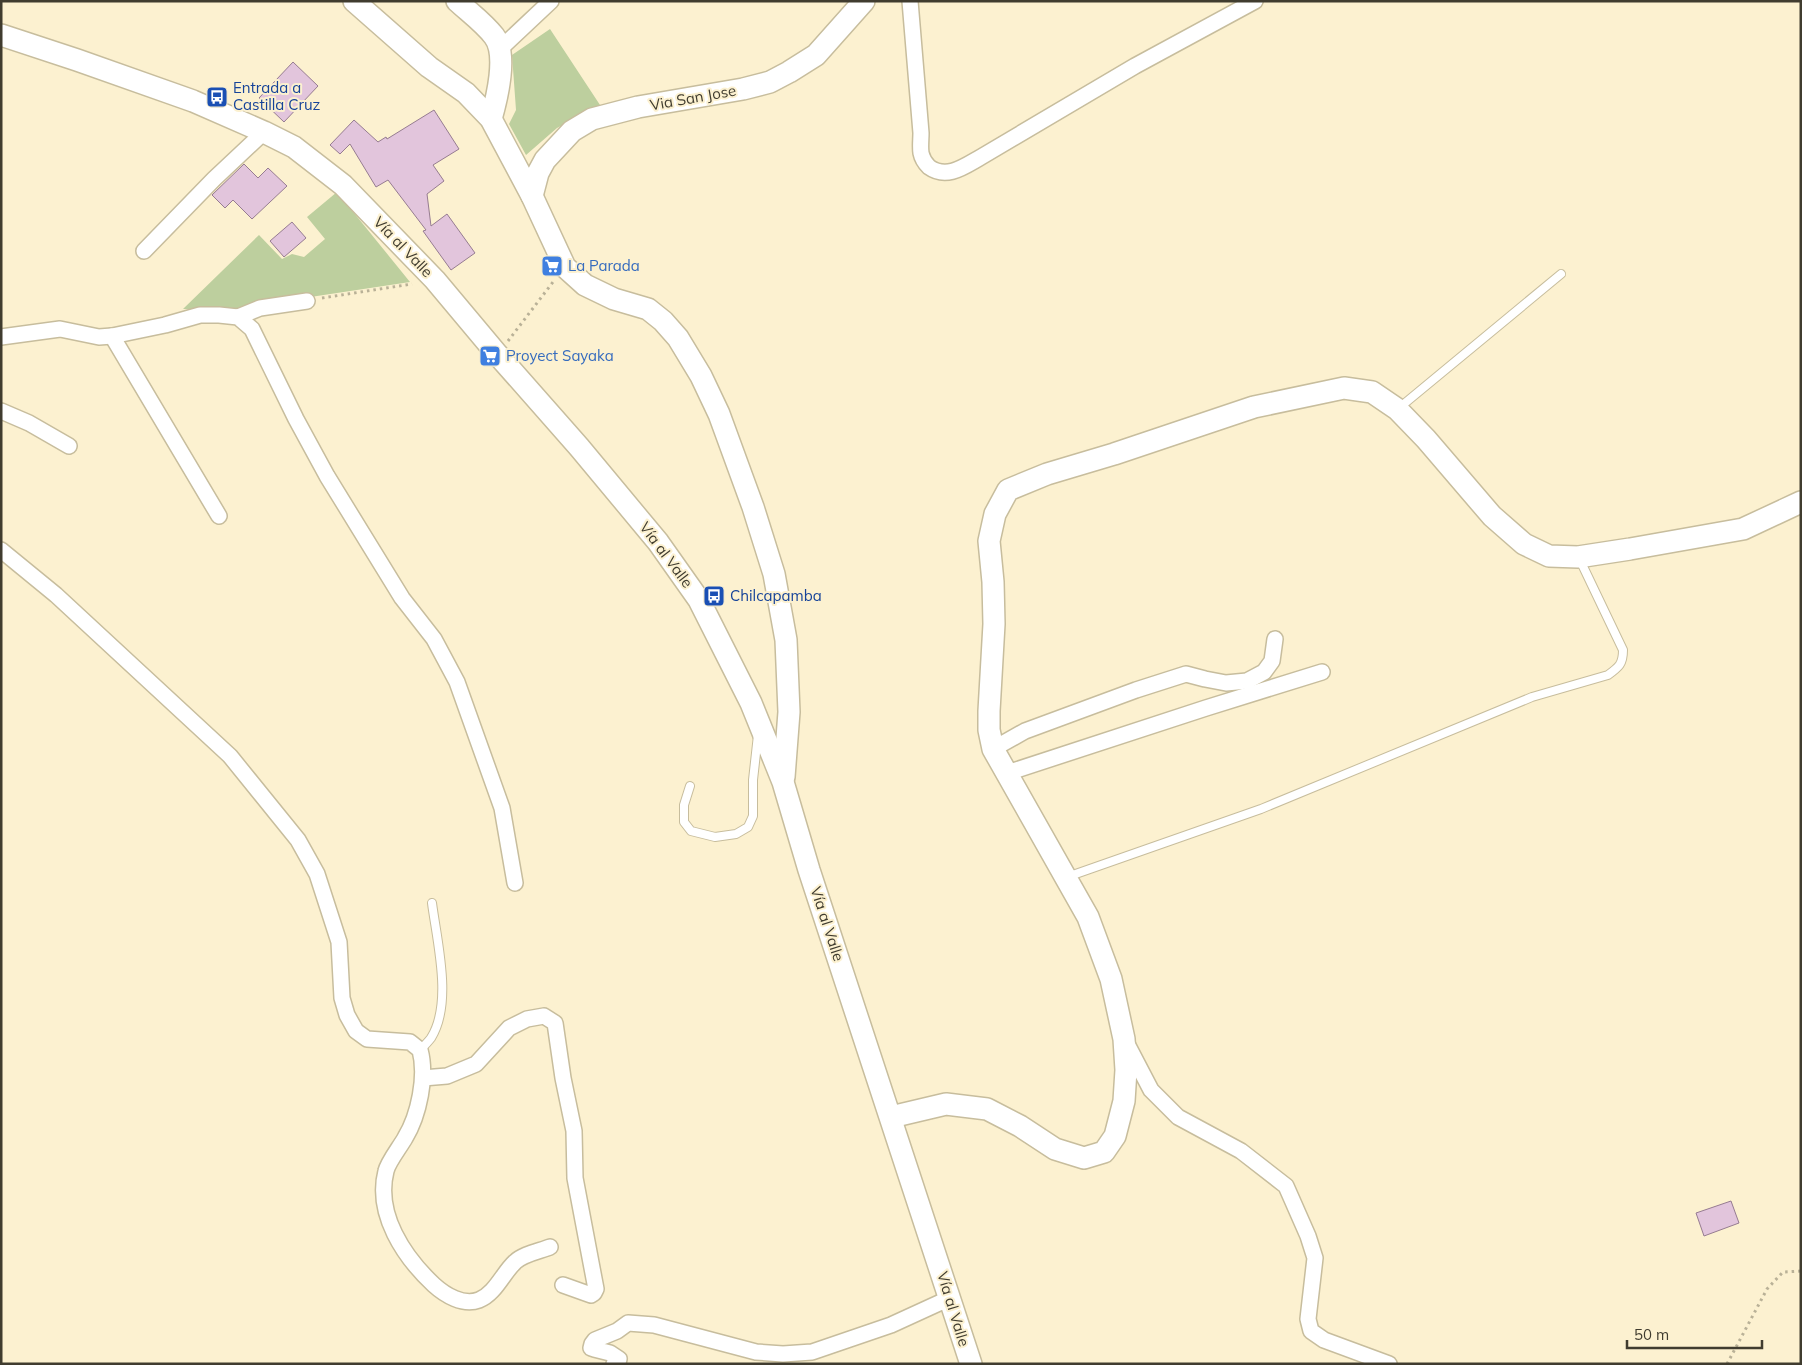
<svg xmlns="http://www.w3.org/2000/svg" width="1802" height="1365" viewBox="0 0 1802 1365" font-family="Mulish,sans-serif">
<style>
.green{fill:#bdcf9e}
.building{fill:#e2c5dc;stroke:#967c91}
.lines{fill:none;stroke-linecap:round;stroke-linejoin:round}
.lane-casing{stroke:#c7bd9d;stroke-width:10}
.street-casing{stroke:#c7bd9d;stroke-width:18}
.secondary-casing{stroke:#c7bd9d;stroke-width:24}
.path{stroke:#b9b197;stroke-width:3;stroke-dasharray:2.5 4;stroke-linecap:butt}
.lane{stroke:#fff;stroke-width:8}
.street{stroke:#fff;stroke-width:15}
.secondary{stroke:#fff;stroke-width:21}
.labels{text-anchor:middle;stroke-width:4;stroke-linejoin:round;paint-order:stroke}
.transit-label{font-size:15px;fill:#164399;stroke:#fcf1d0;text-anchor:start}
.street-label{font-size:15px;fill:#403c2f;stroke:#fcf1d0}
.shop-label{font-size:15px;fill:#366cbe;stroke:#fcf1d0;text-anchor:start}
</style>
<rect width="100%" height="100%" fill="#fcf1d0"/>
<g class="green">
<path d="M550,29L600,105L557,128L526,155L509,124L516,110L512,55Z"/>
<path d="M337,192L410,282L231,309H183L259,235L282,259L292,254L304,257L325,239L307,217Z"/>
</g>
<g class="building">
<path d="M293,62L318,86L284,122L259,98Z"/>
<path d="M434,110L459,149L433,165L444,181L427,194L431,226L447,214L475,253L451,270L423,231L426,230L388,180L376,187L350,144L340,154L330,145L354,120L378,142L386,137L387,139Z"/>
<path d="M244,164L258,178L268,168L287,186L252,219L233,200L225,208L212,195Z"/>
<path d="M292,222L306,238L284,257L270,241Z"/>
<path d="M1731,1201L1739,1223L1704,1236L1696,1213Z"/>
</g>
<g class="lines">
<g class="lane-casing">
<g id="lane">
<path d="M1399,408L1561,274"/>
<path d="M690,786L684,805V822L691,831L715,837L736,834L748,827L753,816V780L758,735"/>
<path d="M1067,877L1261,809L1532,697L1608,675C1619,667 1623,664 1623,650L1579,558"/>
<path d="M420,1050C424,1046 428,1042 431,1038C453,1003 437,942 432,903"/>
</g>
</g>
<g class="street-casing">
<g id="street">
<path d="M910,1L921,133C921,139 920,147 921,153C922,158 926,164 929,167C947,180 965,166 981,157L1135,66L1255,1"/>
<path d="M500,49L551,1"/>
<path d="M144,251L214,179L264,132"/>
<path d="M238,317L260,308L307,301"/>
<path d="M112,336L219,516"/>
<path d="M1,337L60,329L99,337L112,336L165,325L200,315H219L238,317L252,329L296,419L327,476L402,598L434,639L457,682L502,808L515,883"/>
<path d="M1,411L29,423L69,446"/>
<path d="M1,550L56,595L230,756L298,840L317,874L339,942L342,998L347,1015L356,1031L367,1039L410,1042L420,1050C427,1076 419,1115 405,1138C400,1147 388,1162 386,1171C375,1214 404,1257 434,1285C445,1295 463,1306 479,1300C495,1294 503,1273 515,1262C523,1254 540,1251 550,1247"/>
<path d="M993,749L1025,731L1136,690L1186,674L1205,679L1226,683L1247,681L1264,672L1272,661L1275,639"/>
<path d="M1007,773L1206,708L1322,672"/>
<path d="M1127,1044L1151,1090L1178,1117L1241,1151L1286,1186L1308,1236L1315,1258L1308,1319L1311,1331L1324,1340L1389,1364"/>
<path d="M423,1078L447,1076L476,1064L509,1028L527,1019L544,1016L555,1023L563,1078L574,1131L575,1178L596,1289L594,1293L591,1295L563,1285"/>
<path d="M614,1364L618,1363L619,1359L610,1353L594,1349L591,1348L592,1344L595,1340L617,1331L628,1323L654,1325L756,1352L783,1354L812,1352L891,1325L950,1298"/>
</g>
</g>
<g class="secondary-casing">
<g id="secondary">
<path d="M354,1L429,67L466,93L491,119L532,196L565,267L585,285L614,299L648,309L663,321L678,338L701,376L719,414L753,507L774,574L786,640L789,712L784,777"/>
<path d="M457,1C469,12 484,23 494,36C508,54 497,98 491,119"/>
<path d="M1,35L77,60L193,101L264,132L294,147L343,185L435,280L497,354L579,447L658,542L699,600L751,703L783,782L809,870L971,1364"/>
<path d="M532,196L538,173L545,160L572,131L592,119L638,107L743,89L770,82L789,72L816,55L864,1"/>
<path d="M891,1117L946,1104L987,1109L1020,1126L1055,1149L1084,1158L1104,1152L1115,1136L1124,1101L1126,1070L1124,1039L1111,979L1088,917L993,749L989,730V711L994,624L993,582L989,541L995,514L1008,490L1047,474L1114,454L1254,407L1344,388L1372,392L1397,409L1426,439L1492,516L1524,544L1549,556L1578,557L1630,549L1743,529L1801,502"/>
</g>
</g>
<g class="path">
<path d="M322,298L412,284"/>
<path d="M508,341L553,282"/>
<path d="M1727,1364L1767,1289L1783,1272L1801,1271"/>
</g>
<use href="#lane" class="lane"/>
<use href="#street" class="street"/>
<use href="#secondary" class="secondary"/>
</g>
<defs>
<g id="bus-square" transform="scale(1.125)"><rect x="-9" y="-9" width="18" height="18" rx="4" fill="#1a4fb4" stroke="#fcf1d0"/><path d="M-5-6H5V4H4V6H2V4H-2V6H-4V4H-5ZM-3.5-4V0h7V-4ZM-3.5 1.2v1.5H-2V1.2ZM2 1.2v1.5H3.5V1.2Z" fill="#fff"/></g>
<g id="supermarket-square" transform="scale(1.125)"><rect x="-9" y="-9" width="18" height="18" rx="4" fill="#3f7fe0" stroke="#fcf1d0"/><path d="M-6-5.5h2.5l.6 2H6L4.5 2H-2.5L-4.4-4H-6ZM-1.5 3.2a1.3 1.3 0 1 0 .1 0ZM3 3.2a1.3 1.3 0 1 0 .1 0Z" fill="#fff"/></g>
</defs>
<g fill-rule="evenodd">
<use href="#bus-square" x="217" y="97"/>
<use href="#supermarket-square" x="552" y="266"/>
<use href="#supermarket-square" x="490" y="356"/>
<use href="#bus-square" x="714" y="596"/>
</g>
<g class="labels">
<g class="transit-label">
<text x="233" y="93">Entrada a<tspan x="233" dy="17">Castilla Cruz</tspan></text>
<text x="730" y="601">Chilcapamba</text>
</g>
<g class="street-label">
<text transform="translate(693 98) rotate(-10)" y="5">Via San Jose</text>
<text transform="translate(403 247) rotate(46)" y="5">Vía al Valle</text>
<text transform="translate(666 555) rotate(53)" y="5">Vía al Valle</text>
<text transform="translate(827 924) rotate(72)" y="5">Vía al Valle</text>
<text transform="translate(953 1309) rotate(73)" y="5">Vía al Valle</text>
</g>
<g class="shop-label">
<text x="568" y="271">La Parada</text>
<text x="506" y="361">Proyect Sayaka</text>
</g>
</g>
<rect width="1802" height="1365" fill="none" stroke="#403c2f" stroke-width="5"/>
<path d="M1627 1340v8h135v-8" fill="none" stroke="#403c2f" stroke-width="2.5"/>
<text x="1634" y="1340" font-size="15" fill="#403c2f" stroke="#fcf1d0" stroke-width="4" paint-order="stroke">50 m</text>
</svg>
